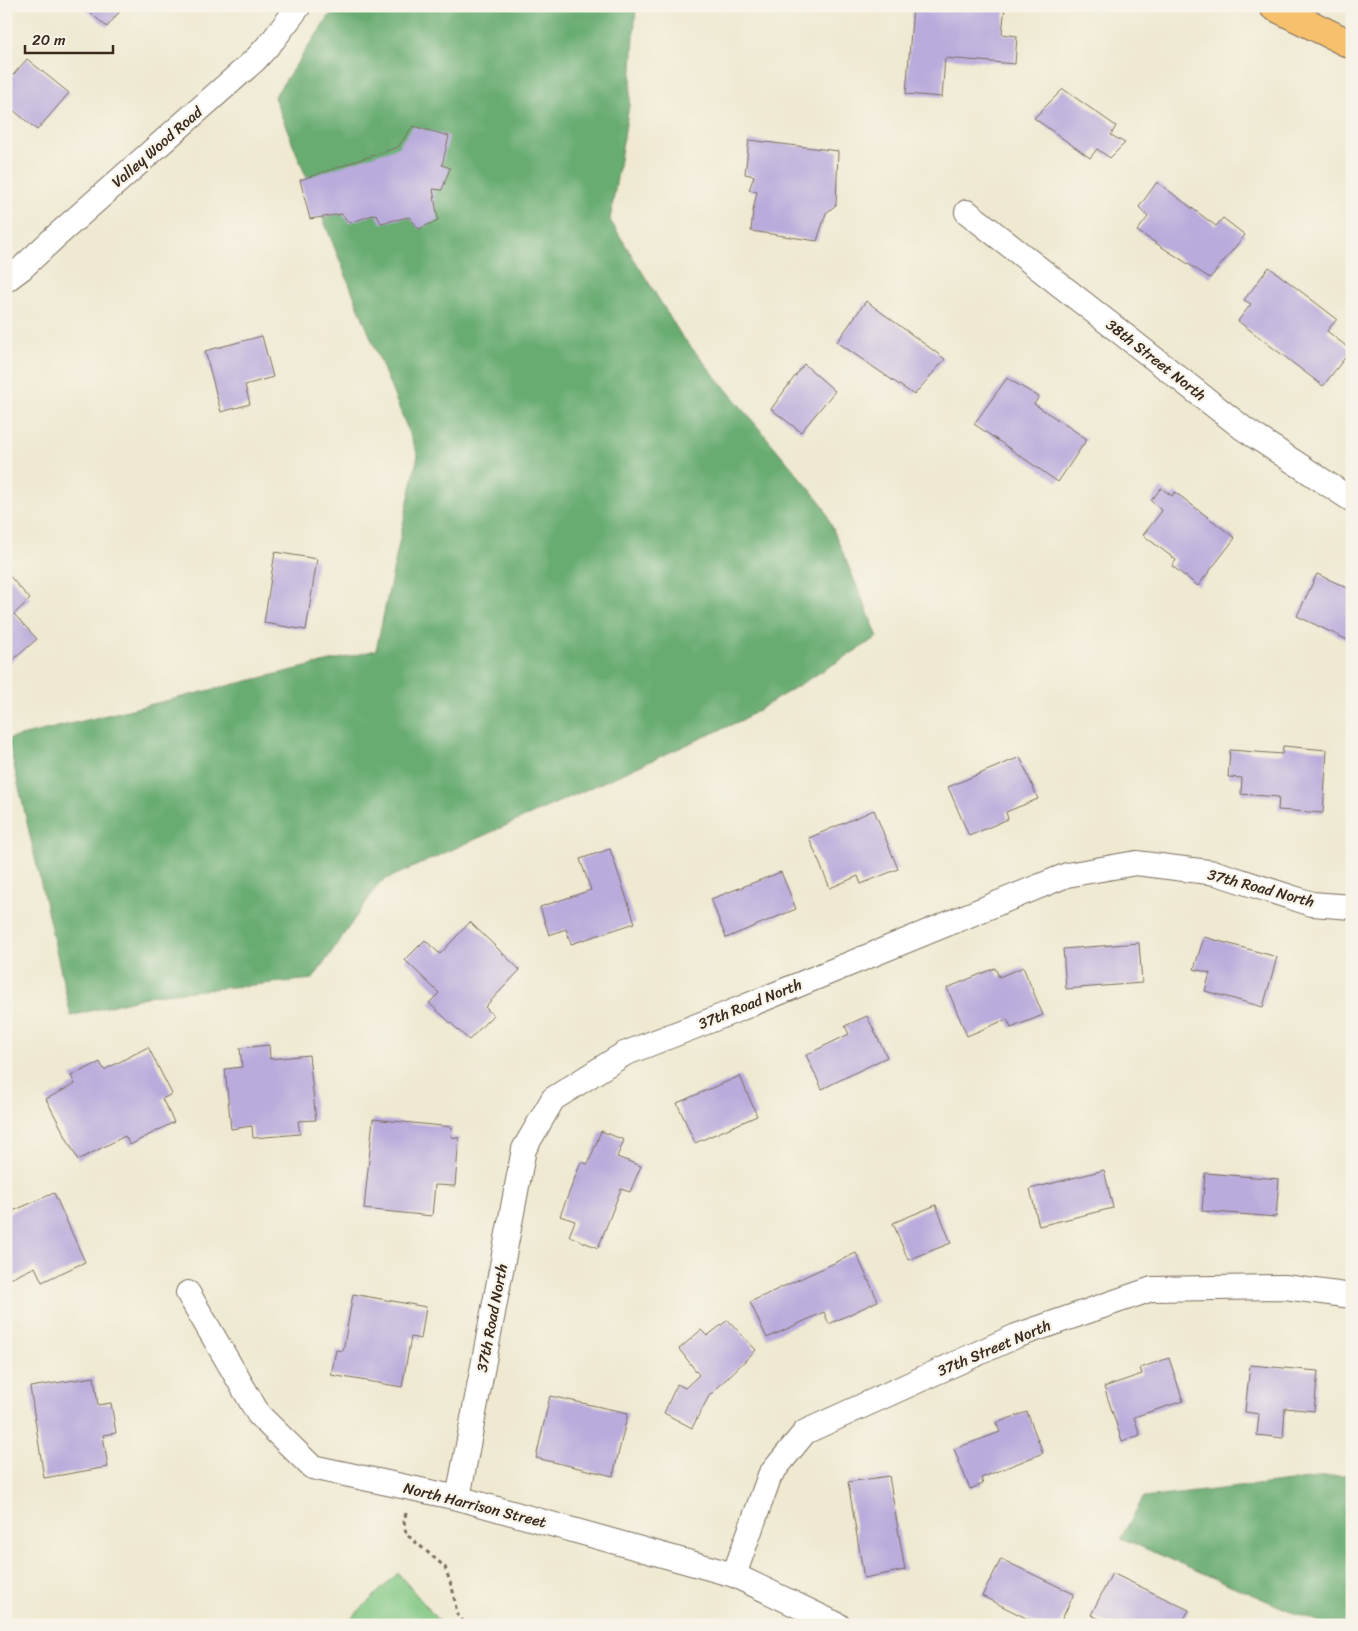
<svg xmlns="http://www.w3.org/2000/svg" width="1358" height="1631" viewBox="0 0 1358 1631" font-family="Sriracha,sans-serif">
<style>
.green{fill:#81c883;stroke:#5e7950}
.forest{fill:#68ac71;stroke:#526b48}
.building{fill:#b9abdb}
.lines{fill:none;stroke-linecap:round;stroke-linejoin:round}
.street-casing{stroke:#7a6d5d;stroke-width:26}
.primary-casing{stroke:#7a6d5d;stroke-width:30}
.path{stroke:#7a6d5d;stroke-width:3;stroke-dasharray:4 4;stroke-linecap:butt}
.street{stroke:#fff;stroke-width:24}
.primary{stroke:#f7c06c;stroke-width:28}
.labels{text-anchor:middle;stroke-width:4.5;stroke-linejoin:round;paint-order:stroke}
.street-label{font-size:15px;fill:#3b2a1e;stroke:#f7f3e8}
</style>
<rect width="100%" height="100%" fill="#f7f3e8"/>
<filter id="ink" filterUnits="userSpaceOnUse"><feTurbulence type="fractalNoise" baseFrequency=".02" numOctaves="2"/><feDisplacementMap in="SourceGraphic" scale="10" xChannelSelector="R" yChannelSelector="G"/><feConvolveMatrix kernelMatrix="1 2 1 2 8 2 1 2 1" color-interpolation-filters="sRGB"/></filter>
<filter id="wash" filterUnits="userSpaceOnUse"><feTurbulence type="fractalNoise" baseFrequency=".0096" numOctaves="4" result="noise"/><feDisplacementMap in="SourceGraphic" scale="20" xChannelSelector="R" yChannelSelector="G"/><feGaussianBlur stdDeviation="1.12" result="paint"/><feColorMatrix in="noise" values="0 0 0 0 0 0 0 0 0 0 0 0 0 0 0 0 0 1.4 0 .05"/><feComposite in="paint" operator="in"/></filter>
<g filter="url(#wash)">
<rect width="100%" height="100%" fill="#efe9d1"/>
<path class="green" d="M398,1573L442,1625H344Z"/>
<g class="forest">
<path d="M336,6H636L630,100L610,220L681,335L823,505L878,637L742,720L380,882L313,979L153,995L71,1016L8,739L376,650L418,455L274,97Z"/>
<path d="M1352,1474V1625H1323L1121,1538L1143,1498Z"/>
</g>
<g id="blocks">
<g class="building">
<path d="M82,6H124L107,27Z"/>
<path d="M913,6H1005L1002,34L1017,36L1015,64L945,58L942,97L906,94Z"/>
<path d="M27,59L69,93L37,130L6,104V83Z"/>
<path d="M1063,89L1116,126L1111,135L1125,143L1110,158L1097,149L1090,158L1034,118Z"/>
<path d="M413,126L449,136L442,165L450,168L442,190L433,189L438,220L419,229L409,217L381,223L376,214L349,223L342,214L310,219L300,180L398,147Z"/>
<path d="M749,140L838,151L836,205L826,213L817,241L751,231L753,210L757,192L749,190L754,176L745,174Z"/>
<path d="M1157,182L1216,226L1223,218L1245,235L1210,278L1137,231L1148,217L1139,207Z"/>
<path d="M1269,267L1337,319L1327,331L1351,350L1323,386L1238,321L1251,304L1244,300Z"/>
<path d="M866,301L945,359L914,395L837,342Z"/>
<path d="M262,336L273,377L245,385L250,404L221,412L205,351Z"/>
<path d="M804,364L835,391L801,432L771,409Z"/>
<path d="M1007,378L1039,397L1034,404L1087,439L1058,482L974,424Z"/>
<path d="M1161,488L1172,496L1175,492L1235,538L1198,586L1172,566L1176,560L1143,535L1162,511L1151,501Z"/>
<path d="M275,552L317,559L306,630L264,623Z"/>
<path d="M6,572L30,599L14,614L37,639L6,666Z"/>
<path d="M1317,574L1352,590V642L1297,616Z"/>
<path d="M1283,746L1327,750L1323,813L1278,810L1279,797L1241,794L1242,778L1228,777L1230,750L1282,754Z"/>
<path d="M1020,757L1038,799L1006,812L1008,819L969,836L948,787Z"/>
<path d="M874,810L898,869L861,884L858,876L830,888L809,838Z"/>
<path d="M610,849L635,923L571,944L566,929L549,935L540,907L591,890L580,859Z"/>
<path d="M781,872L796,909L726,938L711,899Z"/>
<path d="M470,922L520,970L485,1007L493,1015L469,1040L429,1003L439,993L405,960L425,940L440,954Z"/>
<path d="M1204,937L1277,957L1263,1007L1205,991L1210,973L1194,969Z"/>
<path d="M1139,943L1142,983L1066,989L1063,949Z"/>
<path d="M1023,967L1043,1015L1011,1028L1007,1019L967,1036L947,988L995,968L999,977Z"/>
<path d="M867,1016L887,1057L822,1089L806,1055L849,1034L845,1026Z"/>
<path d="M269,1045L270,1059L309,1055L316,1120L298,1121L300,1134L253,1138L252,1126L231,1129L225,1069L242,1067L240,1048Z"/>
<path d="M148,1047L172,1094L162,1099L174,1122L130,1145L125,1136L78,1160L46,1099L75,1084L71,1076L100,1062L104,1070Z"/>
<path d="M740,1076L757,1116L695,1143L677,1103Z"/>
<path d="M373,1119L452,1127L451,1137L459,1138L455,1186L435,1185L432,1216L364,1209Z"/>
<path d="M601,1131L624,1140L617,1157L641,1166L630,1192L621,1189L598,1248L569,1236L575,1221L560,1216L581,1162L588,1164Z"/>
<path d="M1104,1170L1113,1208L1039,1226L1030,1189Z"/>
<path d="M1205,1173L1279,1179L1276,1217L1202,1211Z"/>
<path d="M54,1193L85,1262L42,1282L35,1267L6,1281V1214Z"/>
<path d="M936,1205L951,1243L908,1260L893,1223Z"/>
<path d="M856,1253L878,1301L829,1324L824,1312L767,1338L750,1302Z"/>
<path d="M353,1294L426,1307L421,1339L411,1337L402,1387L331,1375L336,1350L343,1351Z"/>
<path d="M728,1320L756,1350L709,1396L692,1428L664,1413L677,1384L685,1388L699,1375L679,1349L701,1330L707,1336Z"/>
<path d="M1169,1358L1183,1401L1134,1417L1140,1435L1122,1441L1104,1387L1142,1374L1140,1368Z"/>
<path d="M1250,1365L1318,1371L1314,1411L1285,1408L1283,1438L1257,1435L1259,1414L1245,1412Z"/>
<path d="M94,1377L98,1405L111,1403L116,1433L103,1435L108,1467L44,1478L30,1387Z"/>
<path d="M550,1396L628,1413L613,1476L536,1458Z"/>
<path d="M1027,1412L1043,1453L981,1478L983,1484L970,1489L954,1449L1000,1432L996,1423Z"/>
<path d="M889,1476L905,1570L864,1578L848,1482Z"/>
<path d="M1001,1559L1074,1594L1059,1625H1040L982,1596Z"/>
<path d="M1112,1573L1189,1610L1181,1625H1112L1091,1615Z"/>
</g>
</g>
</g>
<g filter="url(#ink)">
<use href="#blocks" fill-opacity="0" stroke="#7a6d5d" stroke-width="1"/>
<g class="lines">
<g class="street-casing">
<g id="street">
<path d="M967,212L1244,429L1352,500"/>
<path d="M6,280L22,268L54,238L255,60L274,39L299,6"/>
<path d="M188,1293L259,1415L312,1467L458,1498L734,1575L838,1625"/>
<path d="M458,1498L524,1149L553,1099L624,1054L722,1016L1067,875L1136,863L1216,873L1312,904L1352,907"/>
<path d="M734,1575L770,1475L805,1432L1016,1336L1152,1289L1285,1287L1352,1296"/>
</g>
</g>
<g class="primary-casing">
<path id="primary" d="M1273,6L1352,45"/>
</g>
<path class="path" d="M406,1513L404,1521L406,1534L445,1567L453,1591L457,1614L466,1625"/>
<use href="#street" class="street"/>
<use href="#primary" class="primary"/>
</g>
</g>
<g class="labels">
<g class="street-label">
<text transform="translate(157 147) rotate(-41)" y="5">Valley Wood Road</text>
<text transform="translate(1156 360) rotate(38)" y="5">38th Street North</text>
<text transform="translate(1261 888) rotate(15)" y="5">37th Road North</text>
<text transform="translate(750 1004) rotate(-22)" y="5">37th Road North</text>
<text transform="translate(492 1318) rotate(-79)" y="5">37th Road North</text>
<text transform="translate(994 1348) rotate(-23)" y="5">37th Street North</text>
<text transform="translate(475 1505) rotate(14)" y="5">North Harrison Street</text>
</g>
</g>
<rect width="1358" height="1631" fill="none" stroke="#f7f3e8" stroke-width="25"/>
<path d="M25 45v8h88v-8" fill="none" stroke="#3b2a1e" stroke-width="2.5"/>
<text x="32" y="45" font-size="15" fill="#3b2a1e" stroke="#f7f3e8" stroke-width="4" paint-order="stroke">20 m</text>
</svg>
